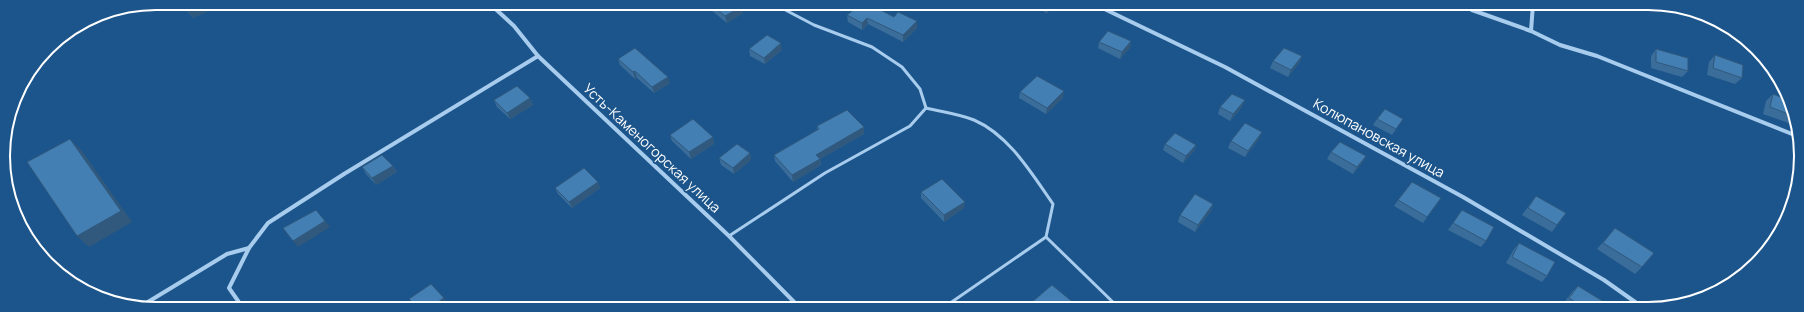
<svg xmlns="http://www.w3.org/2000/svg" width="1804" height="312" viewBox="0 0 1804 312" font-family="Manrope,sans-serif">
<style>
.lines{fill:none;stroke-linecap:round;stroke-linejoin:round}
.service{stroke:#a7cced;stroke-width:3}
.minor{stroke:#a7cced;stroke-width:4}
.wall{fill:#3a6d9a}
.shaded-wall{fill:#30597d}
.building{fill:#447fb3;stroke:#30597d}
.labels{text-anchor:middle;stroke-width:3.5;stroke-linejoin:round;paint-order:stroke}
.street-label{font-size:14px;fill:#fff;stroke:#1c558b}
.rim{fill:none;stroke:#fff;stroke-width:2}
</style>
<rect width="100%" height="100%" fill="#1c558b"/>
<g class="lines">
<g class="service">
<path d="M926,108C942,112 959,114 974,120C1009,135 1032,174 1053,204L1046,237"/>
<path d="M729,236L825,173L910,126L926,108L920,89L902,67L872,47L814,25L774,4"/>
<path d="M943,308L1046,237L1119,308"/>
</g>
<g class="minor">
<path d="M489,3L514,26L538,56L729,236L800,308"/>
<path d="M1094,4L1225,67L1463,197L1604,280L1645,309"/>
<path d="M1461,4L1472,10L1531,31L1560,45L1597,56L1797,136"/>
<path d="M1531,31L1533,4"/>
<path d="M138,308L227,254L249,248"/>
<path d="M243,308L229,288L249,248L268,223L344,174L538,56"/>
</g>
</g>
<g class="wall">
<path d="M180,3H225L193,18Z"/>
<path d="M710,3L743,13L727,23L711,10Z"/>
<path d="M1028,4H1056L1047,13Z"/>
<path d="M847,15L894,17L917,21V28L903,42L868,24L862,30L848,22Z"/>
<path d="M1131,41L1130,48L1120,59L1098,48L1099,42Z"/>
<path d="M749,49L782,50L765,64L750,56Z"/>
<path d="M1656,49L1688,71L1682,77L1651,68V56Z"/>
<path d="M1715,55L1742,78L1735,84L1707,75L1709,62Z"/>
<path d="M1302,56L1299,63L1288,77L1270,68L1273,61Z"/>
<path d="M618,59L670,83L654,93L637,78L635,79L620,65Z"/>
<path d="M1020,92L1063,98L1046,114L1019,98Z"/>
<path d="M1773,94L1796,116V120L1791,124L1763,114L1766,101Z"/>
<path d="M530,98L533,105L510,119L497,107L494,100Z"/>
<path d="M1220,107H1242L1230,121L1218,114Z"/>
<path d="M1377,119H1403L1399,125L1392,135L1373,125Z"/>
<path d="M817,126L864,127V134L820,159L821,165L793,182L775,161L774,155L817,130Z"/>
<path d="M670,135L713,137L714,144L691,159L672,141Z"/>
<path d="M1259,139L1245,157L1228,148L1231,141Z"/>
<path d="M1165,144L1196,145L1194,151L1183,163L1163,150Z"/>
<path d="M1331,152L1366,156L1362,163L1353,174L1327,159Z"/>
<path d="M750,153L751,160L734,174L721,165L719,158Z"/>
<path d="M393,166L397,172L376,185L366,174L362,167Z"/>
<path d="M1799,167L1800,176L1795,191L1790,188L1793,173Z"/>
<path d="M598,182L600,188L572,208L558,194L555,188Z"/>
<path d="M921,192L964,208L944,222L921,198Z"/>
<path d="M1536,196L1557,225L1552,232L1522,215Z"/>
<path d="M1441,198L1423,223L1394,206L1398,200Z"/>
<path d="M1213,204L1211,211L1195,232L1178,222L1180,215Z"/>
<path d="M1462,210L1486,241L1481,247L1448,230Z"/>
<path d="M1615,228L1642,267L1635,274L1597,249Z"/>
<path d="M1519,243L1547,276L1542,282L1506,263L1514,249Z"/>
<path d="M1578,286L1614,309H1570L1563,304L1572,292Z"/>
</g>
<g class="shaded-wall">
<path d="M198,3H225L193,18L186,9Z"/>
<path d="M1050,4H1056L1047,13L1048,6Z"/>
<path d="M742,6L743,13L727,23L725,16Z"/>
<path d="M867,18L868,24L862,30V23Z"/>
<path d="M917,21V28L903,42V35Z"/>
<path d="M1131,41L1130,48L1120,59L1122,52Z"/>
<path d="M781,43L782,50L765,64L764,58Z"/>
<path d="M1302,56L1299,63L1288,77L1291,70Z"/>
<path d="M635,71L637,78L635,79L633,72Z"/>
<path d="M668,77L670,83L654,93L652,87Z"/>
<path d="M1064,91L1063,98L1046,114L1047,108Z"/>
<path d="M530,98L533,105L510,119L507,113Z"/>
<path d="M1245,100L1242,107L1230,121L1233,114Z"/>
<path d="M864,127V134L820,159L821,165L793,182L792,175L816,155Z"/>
<path d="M1262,132L1259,139L1245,157L1248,151Z"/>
<path d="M713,137L714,144L691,159L689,152Z"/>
<path d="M70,139L82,151L132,222L89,247L77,236Z"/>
<path d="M1196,145L1194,151L1183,163L1186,156Z"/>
<path d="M750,153L751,160L734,174L733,168Z"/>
<path d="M1366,156L1362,163L1353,174L1357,167Z"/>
<path d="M393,166L397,172L376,185L372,178Z"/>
<path d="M598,182L600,188L572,208L569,202Z"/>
<path d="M965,202L964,208L944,222V215Z"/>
<path d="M1213,204L1211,211L1195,232L1198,225Z"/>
<path d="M325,221L330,227L298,247L293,241Z"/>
<path d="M444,298L448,304L442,308H429Z"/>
</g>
<g class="building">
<path d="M181,3H198L186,9Z"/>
<path d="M710,3L739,4L742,6L725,16Z"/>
<path d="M861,4H869L894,17L898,12L917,21L903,35L867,18L862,23L847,15Z"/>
<path d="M1043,4H1050L1048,6Z"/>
<path d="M1108,31L1131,41L1122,52L1099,42Z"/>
<path d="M767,35L781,43L764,58L749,49Z"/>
<path d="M635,48L668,77L652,87L635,71L633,72L618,59Z"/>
<path d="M1284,48L1302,56L1291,70L1273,61Z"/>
<path d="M1656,49L1688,58V71L1656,62Z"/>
<path d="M1715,55L1743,65L1742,78L1713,68Z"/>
<path d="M1037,76L1064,91L1047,108L1020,92Z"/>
<path d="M517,86L530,98L507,113L494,100Z"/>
<path d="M1232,94L1245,100L1233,114L1220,107Z"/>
<path d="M1773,94L1788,100L1796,117L1770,107Z"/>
<path d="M1385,109L1403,119L1396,129L1377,119Z"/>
<path d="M847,110L864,127L816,155L820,159L792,175L774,155L819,129L817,126Z"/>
<path d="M693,119L713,137L689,152L670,135Z"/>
<path d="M1245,123L1262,132L1248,151L1231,141Z"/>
<path d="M1175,133L1196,145L1186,156L1165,144Z"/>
<path d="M70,139L121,211L77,236L27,162Z"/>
<path d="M1340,142L1366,156L1357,167L1331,152Z"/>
<path d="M737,144L750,153L733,168L719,158Z"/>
<path d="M382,155L393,166L372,178L362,167Z"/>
<path d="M584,168L598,182L569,202L555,188Z"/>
<path d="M1799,171L1800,176L1798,182H1797Z"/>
<path d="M942,179L965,202L944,215L921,192Z"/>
<path d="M1412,182L1441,198L1427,217L1398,200Z"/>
<path d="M1195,194L1213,204L1198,225L1180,215Z"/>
<path d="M1536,196L1566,213L1557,225L1528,208Z"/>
<path d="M316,210L325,221L293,241L283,228Z"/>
<path d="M1462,210L1494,227L1486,241L1453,223Z"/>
<path d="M1615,228L1654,253L1642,267L1603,243Z"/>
<path d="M1519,243L1555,262L1547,276L1512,257Z"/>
<path d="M431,284L444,298L429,308H417L409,299Z"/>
<path d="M1052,285L1080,308H1025Z"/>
<path d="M1578,286L1614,308V309H1585L1569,298Z"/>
</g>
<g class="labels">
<g class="street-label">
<text transform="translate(1379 138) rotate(29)" y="5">Колюпановская улица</text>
<text transform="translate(652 148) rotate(43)" y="5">Усть-Каменогорская улица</text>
</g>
</g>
<path d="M0 0H1804V312H0ZM156 10H1648A146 146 0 0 1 1794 156V156A146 146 0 0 1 1648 302H156A146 146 0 0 1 10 156V156A146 146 0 0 1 156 10Z" fill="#1c558b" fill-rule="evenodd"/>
<path class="rim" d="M156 10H1648A146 146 0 0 1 1794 156V156A146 146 0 0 1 1648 302H156A146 146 0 0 1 10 156V156A146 146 0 0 1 156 10Z"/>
</svg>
